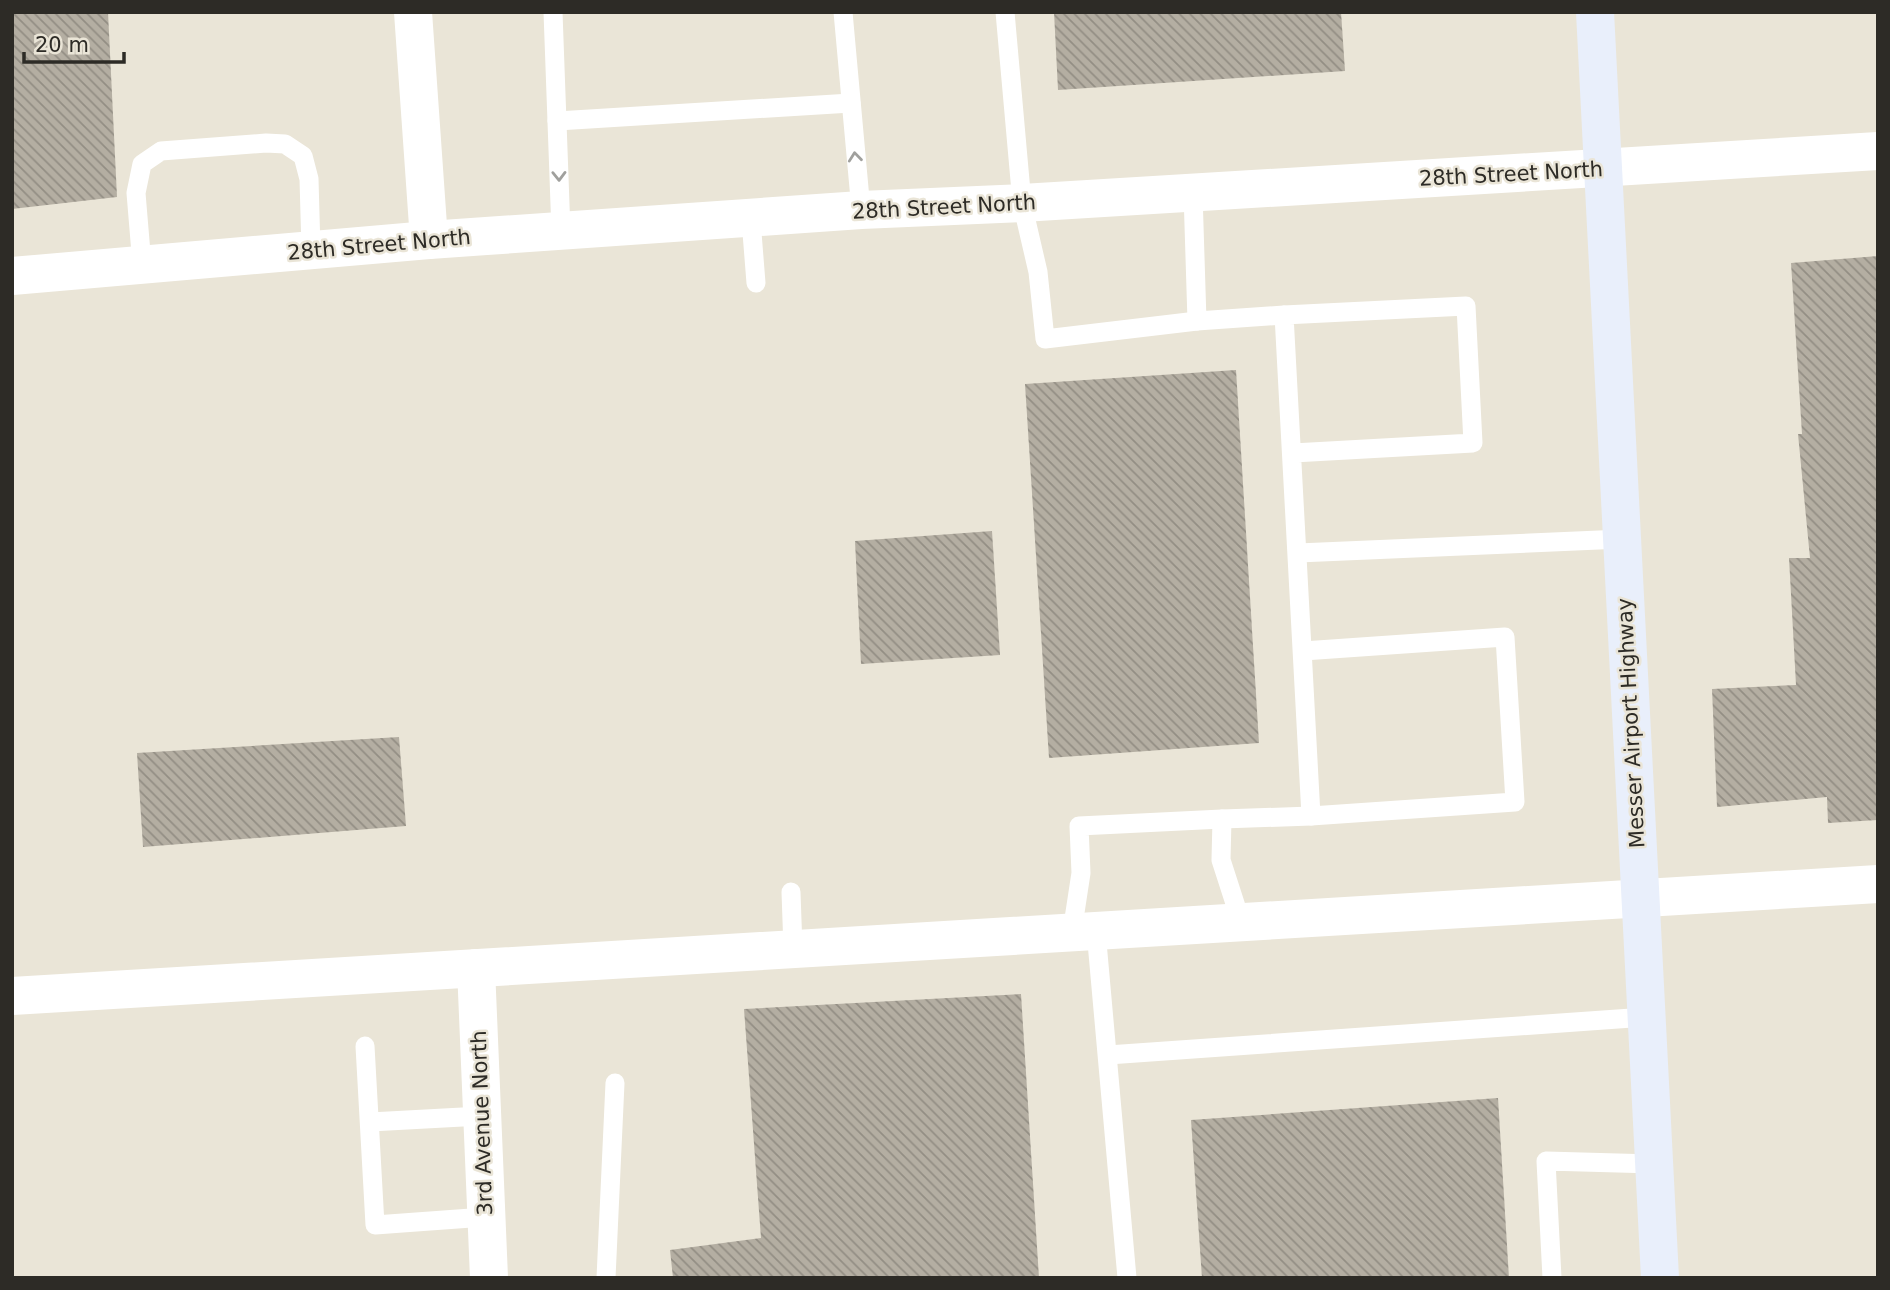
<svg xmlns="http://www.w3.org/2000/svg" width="1890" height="1290" viewBox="0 0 1890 1290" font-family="'DejaVu Sans',sans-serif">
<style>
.building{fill:url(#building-back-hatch)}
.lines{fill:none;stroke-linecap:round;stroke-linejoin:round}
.service{stroke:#fff;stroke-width:19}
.minor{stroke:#fff;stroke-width:38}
.tertiary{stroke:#fff;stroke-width:38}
.secondary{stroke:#e9effb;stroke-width:38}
.oneway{stroke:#a0a09d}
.labels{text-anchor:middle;stroke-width:5;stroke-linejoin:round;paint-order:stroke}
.street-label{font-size:21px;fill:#2d2b26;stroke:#eae5d7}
</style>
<defs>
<pattern id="building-back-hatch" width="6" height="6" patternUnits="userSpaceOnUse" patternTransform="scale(1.75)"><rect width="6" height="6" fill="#b4aea2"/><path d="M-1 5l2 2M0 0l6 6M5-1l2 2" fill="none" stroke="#938e84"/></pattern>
</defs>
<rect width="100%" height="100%" fill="#eae5d7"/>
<g class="building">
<path d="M12,12H108L117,197L12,209Z"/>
<path d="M1054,12H1341L1345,71L1058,90Z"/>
<path d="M1878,256V820L1828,823L1827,797L1717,807L1712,689L1796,685L1789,558H1810L1798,434H1802L1791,263Z"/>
<path d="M1236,370L1259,743L1049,758L1025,384Z"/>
<path d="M992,531L1000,655L861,664L855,541Z"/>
<path d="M399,737L406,826L143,847L137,753Z"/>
<path d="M1021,994L1039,1278H673L670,1250L761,1238L744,1009Z"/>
<path d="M1498,1098L1509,1278H1202L1191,1120Z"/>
</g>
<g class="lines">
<g class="service">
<path d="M553,12L561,232"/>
<path d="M843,12L861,210"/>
<path d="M1005,12L1022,203L1038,272L1045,339L1197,321"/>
<path d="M557,121L851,103"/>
<path d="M1193,193L1197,321L1284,315"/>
<path d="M751,220L756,283"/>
<path d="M142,265L136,193L142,164L161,151L266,143L285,144L303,156L309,179L311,250"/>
<path d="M1293,453L1473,443L1466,306L1284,315L1311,816L1515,802L1505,637L1303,651"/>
<path d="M1298,553L1622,539"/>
<path d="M791,892L793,949"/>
<path d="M1241,922L1221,860L1222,819L1311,816"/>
<path d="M1096,931L1127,1278"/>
<path d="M1072,932L1081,873L1079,826L1222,819"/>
<path d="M365,1046L375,1225L485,1217"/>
<path d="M1108,1055L1646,1017"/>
<path d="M370,1122L481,1116"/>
<path d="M606,1278L615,1083"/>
<path d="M1552,1278L1546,1161L1654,1164"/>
</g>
<g class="minor">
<path d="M413,12L429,240"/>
<path d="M476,968L489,1278"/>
</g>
<g class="tertiary">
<path d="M12,276L429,240L861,210L1022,203L1878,151"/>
<path d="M12,996L1878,884"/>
</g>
<path class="secondary" d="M1595,12L1660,1278"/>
</g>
<defs><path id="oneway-chevron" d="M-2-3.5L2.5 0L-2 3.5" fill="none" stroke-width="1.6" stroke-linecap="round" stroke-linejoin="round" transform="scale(1.75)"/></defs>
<g class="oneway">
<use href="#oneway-chevron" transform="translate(855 157) rotate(-96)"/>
<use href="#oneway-chevron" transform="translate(559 176) rotate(89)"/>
</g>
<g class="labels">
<g class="street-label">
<text transform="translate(1511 174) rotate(-3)" y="7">28th Street North</text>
<text transform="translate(944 207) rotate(-3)" y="7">28th Street North</text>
<text transform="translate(379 245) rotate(-5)" y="7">28th Street North</text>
<text transform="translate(1631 723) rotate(-93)" y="7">Messer Airport Highway</text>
<text transform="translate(482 1123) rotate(-92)" y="7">3rd Avenue North</text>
</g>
</g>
<rect width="1890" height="1290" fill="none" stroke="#2d2b26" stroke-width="28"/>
<path d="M24 52v10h100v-10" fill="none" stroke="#2d2b26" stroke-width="3.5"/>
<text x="35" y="52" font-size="21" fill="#2d2b26" stroke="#eae5d7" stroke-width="5" paint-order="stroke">20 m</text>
</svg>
